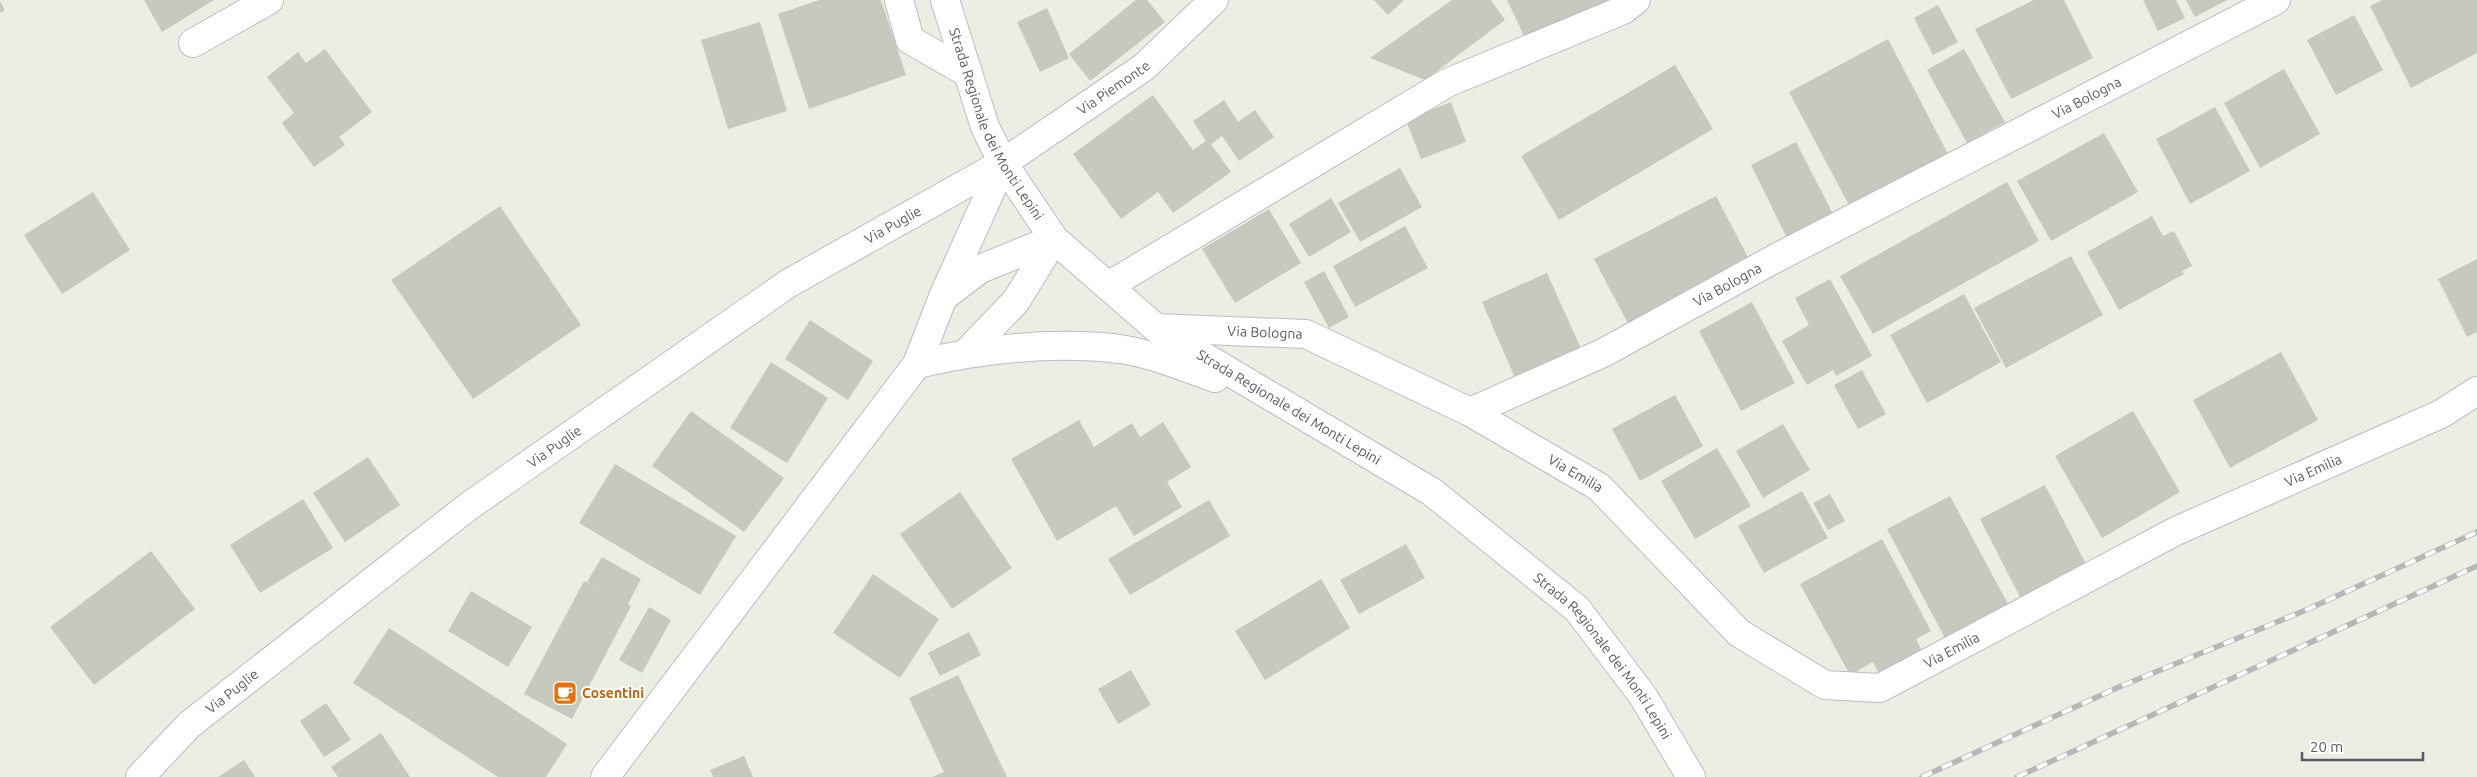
<svg xmlns="http://www.w3.org/2000/svg" width="2477" height="777" viewBox="0 0 2477 777" font-family="Ubuntu,sans-serif">
<style>
.building{fill:#c7c9be}
.lines{fill:none;stroke-linecap:round;stroke-linejoin:round}
.minor-casing{stroke:#bcbcc4;stroke-width:30}
.minor{stroke:#fff;stroke-width:28}
.rail-casing{stroke:#b7b7b8;stroke-width:5.5}
.rail{stroke:#fff;stroke-width:4;stroke-dasharray:11;stroke-linecap:butt}
.labels{text-anchor:middle;stroke-width:4;stroke-linejoin:round;paint-order:stroke}
.street-label{font-size:14px;fill:#5a5a63;stroke:#fff}
.food-label{font-size:14px;font-weight:bold;fill:#c56008;stroke:#fff;text-anchor:start}
</style>
<rect width="100%" height="100%" fill="#ebeee2"/>
<g class="building">
<path d="M144,0H214L162,32Z"/>
<path d="M819,0H881L906,75L809,109L778,14Z"/>
<path d="M1136,0H1147L1165,22L1090,81L1069,54Z"/>
<path d="M1374,0H1404L1388,15Z"/>
<path d="M1452,0H1491L1505,20L1425,80L1370,58Z"/>
<path d="M1507,0H1611L1527,42Z"/>
<path d="M2034,0H2064L2093,58L2011,99L1975,29Z"/>
<path d="M2143,0H2176L2185,18L2158,31Z"/>
<path d="M2186,0H2227L2195,17Z"/>
<path d="M2382,0H2477V53L2411,88L2370,6Z"/>
<path d="M0,1L5,10L0,13Z"/>
<path d="M1938,5L1958,42L1933,55L1914,18Z"/>
<path d="M1047,8L1069,58L1040,72L1017,22Z"/>
<path d="M2354,15L2383,70L2336,95L2307,40Z"/>
<path d="M760,22L787,111L728,129L701,40Z"/>
<path d="M1888,39L1948,154L1850,207L1789,92Z"/>
<path d="M325,49L372,112L339,137L345,145L314,167L282,123L294,113L267,77L298,52L306,63Z"/>
<path d="M1964,49L2005,122L1967,143L1927,70Z"/>
<path d="M1675,65L1713,129L1559,220L1521,156Z"/>
<path d="M2284,69L2320,134L2260,168L2224,103Z"/>
<path d="M1153,95L1193,150L1206,141L1193,121L1224,100L1238,122L1255,110L1274,137L1239,161L1222,136L1211,144L1231,172L1173,213L1158,192L1121,219L1073,154Z"/>
<path d="M1451,102L1466,142L1421,159L1406,120Z"/>
<path d="M2215,107L2250,171L2190,204L2156,139Z"/>
<path d="M2104,133L2138,192L2051,241L2017,181Z"/>
<path d="M1796,142L1833,214L1787,238L1751,165Z"/>
<path d="M1400,168L1422,207L1360,242L1338,203Z"/>
<path d="M2007,182L2039,241L1873,334L1840,276Z"/>
<path d="M93,192L130,250L62,294L24,235Z"/>
<path d="M1716,196L1752,265L1631,329L1594,259Z"/>
<path d="M1331,198L1351,232L1309,257L1289,224Z"/>
<path d="M500,206L581,325L473,399L391,280Z"/>
<path d="M1269,209L1301,263L1235,303L1202,249Z"/>
<path d="M2152,216L2163,236L2174,231L2192,266L2182,271L2184,274L2119,310L2087,252Z"/>
<path d="M1405,226L1428,268L1355,307L1333,266Z"/>
<path d="M2071,256L2103,315L2006,368L1974,308Z"/>
<path d="M2477,259V332L2467,337L2438,279Z"/>
<path d="M1324,271L1349,317L1329,328L1304,282Z"/>
<path d="M1547,273L1582,351L1516,380L1482,302Z"/>
<path d="M1830,279L1872,356L1836,376L1833,370L1807,385L1782,341L1809,325L1795,298Z"/>
<path d="M1964,294L2001,362L1927,403L1890,335Z"/>
<path d="M1752,302L1795,383L1741,411L1699,331Z"/>
<path d="M810,320L873,361L848,400L785,359Z"/>
<path d="M2281,352L2318,420L2230,468L2193,400Z"/>
<path d="M771,362L828,398L787,463L730,428Z"/>
<path d="M1862,370L1886,414L1858,429L1834,385Z"/>
<path d="M1675,395L1703,446L1640,481L1612,429Z"/>
<path d="M691,411L784,478L744,532L652,466Z"/>
<path d="M2133,411L2180,492L2102,538L2055,456Z"/>
<path d="M1079,420L1094,447L1132,423L1140,437L1163,422L1191,467L1167,482L1182,507L1134,536L1116,506L1057,541L1011,459Z"/>
<path d="M1783,424L1810,470L1763,498L1736,451Z"/>
<path d="M1717,448L1751,506L1695,539L1661,481Z"/>
<path d="M368,457L400,505L345,542L313,493Z"/>
<path d="M615,464L736,536L700,595L579,523Z"/>
<path d="M2045,485L2087,566L2021,599L1980,519Z"/>
<path d="M1802,491L1828,538L1764,573L1738,526Z"/>
<path d="M960,492L1012,568L952,609L900,534Z"/>
<path d="M1830,494L1845,521L1828,530L1813,503Z"/>
<path d="M1950,496L2009,606L1946,640L1887,529Z"/>
<path d="M303,499L333,548L260,593L230,545Z"/>
<path d="M1209,500L1230,536L1130,595L1108,559Z"/>
<path d="M1882,539L1931,631L1916,639L1925,657L1882,680L1873,662L1850,675L1800,584Z"/>
<path d="M1406,544L1425,578L1359,614L1340,580Z"/>
<path d="M151,551L195,609L94,685L50,627Z"/>
<path d="M602,557L641,579L628,604L631,606L572,719L524,694L584,581L604,591L587,582Z"/>
<path d="M873,574L939,619L900,678L833,633Z"/>
<path d="M1321,579L1350,628L1265,680L1235,631Z"/>
<path d="M471,591L532,627L508,667L448,631Z"/>
<path d="M649,607L671,620L642,673L619,660Z"/>
<path d="M389,628L567,744L546,777H498L353,683Z"/>
<path d="M969,632L981,655L940,676L928,653Z"/>
<path d="M1131,670L1151,705L1118,724L1098,689Z"/>
<path d="M958,675L1007,777H932L944,772L909,698Z"/>
<path d="M326,703L351,740L324,757L300,721Z"/>
<path d="M381,733L410,777H338L331,767Z"/>
<path d="M744,756L753,777H713L710,770Z"/>
<path d="M244,760L255,777H218Z"/>
</g>
<g class="lines">
<g class="minor-casing">
<g id="minor">
<path d="M899,0L910,40L968,73"/>
<path id="s1" d="M945,0L985,127L1003,163L1054,239L1156,328L1432,492L1577,609L1643,696L1691,777"/>
<path d="M193,43L269,0"/>
<path d="M1108,286L1447,83L1623,10L1636,0"/>
<path d="M946,295L980,269L1054,239"/>
<path id="s2" d="M1156,328L1306,334L1470,412L1603,353L1778,257L2276,0"/>
<path d="M967,352L1016,301L1054,239"/>
<path d="M917,364C982,349 1053,341 1120,349C1153,354 1184,367 1215,378"/>
<path id="s3" d="M1470,412L1599,487L1739,633L1825,685L1880,688L2176,531L2441,414L2477,391"/>
<path id="s4" d="M140,777L189,725L469,506L789,283L1003,163L1144,67L1214,0"/>
<path d="M605,777L917,364L943,297L1003,163"/>
</g>
</g>
<use href="#minor" class="minor"/>
<g class="rail-casing">
<g id="rail">
<path d="M1922,777L2119,687L2306,610L2477,532"/>
<path d="M2017,777L2477,566"/>
</g>
</g>
<use href="#rail" class="rail"/>
</g>
<defs>
<g id="cafe-square" transform="scale(1.25)"><rect x="-9" y="-9" width="18" height="18" rx="4" fill="#e8710a" stroke="#fff"/><path d="M-5.5-4.5H6V0H3Q3 3.5 0 3.5H-2.5Q-5.5 3.5-5.5 0ZM3-3.2v2h1.7v-2ZM-6 4.5H4V6H-6Z" fill="#fff"/></g>
</defs>
<g fill-rule="evenodd">
<use href="#cafe-square" x="565" y="693"/>
</g>
<g class="labels">
<g class="street-label">
<text dy="5" stroke="none"><textPath href="#s4" startOffset="1196">Via Piemonte</textPath></text>
<text dy="5" stroke="none"><textPath href="#s2" startOffset="1024">Via Bologna</textPath></text>
<text dy="5" stroke="none"><textPath href="#s1" startOffset="135">Strada Regionale dei Monti Lepini</textPath></text>
<text dy="5" stroke="none"><textPath href="#s4" startOffset="936">Via Puglie</textPath></text>
<text dy="5" stroke="none"><textPath href="#s2" startOffset="619">Via Bologna</textPath></text>
<text dy="5" stroke="none"><textPath href="#s2" startOffset="109">Via Bologna</textPath></text>
<text dy="5" stroke="none"><textPath href="#s1" startOffset="555">Strada Regionale dei Monti Lepini</textPath></text>
<text dy="5" stroke="none"><textPath href="#s4" startOffset="531">Via Puglie</textPath></text>
<text dy="5" stroke="none"><textPath href="#s3" startOffset="992">Via Emilia</textPath></text>
<text dy="5" stroke="none"><textPath href="#s3" startOffset="122">Via Emilia</textPath></text>
<text dy="5" stroke="none"><textPath href="#s3" startOffset="588">Via Emilia</textPath></text>
<text dy="5" stroke="none"><textPath href="#s1" startOffset="960">Strada Regionale dei Monti Lepini</textPath></text>
<text dy="5" stroke="none"><textPath href="#s4" startOffset="126">Via Puglie</textPath></text>
</g>
<g class="food-label">
<text x="582" y="698">Cosentini</text>
</g>
</g>
<path d="M2302 752v8h121v-8" fill="none" stroke="#5a5a63" stroke-width="2.5"/>
<text x="2310" y="752" font-size="15" fill="#5a5a63" stroke="#ffffff" stroke-width="4" paint-order="stroke">20 m</text>
</svg>
